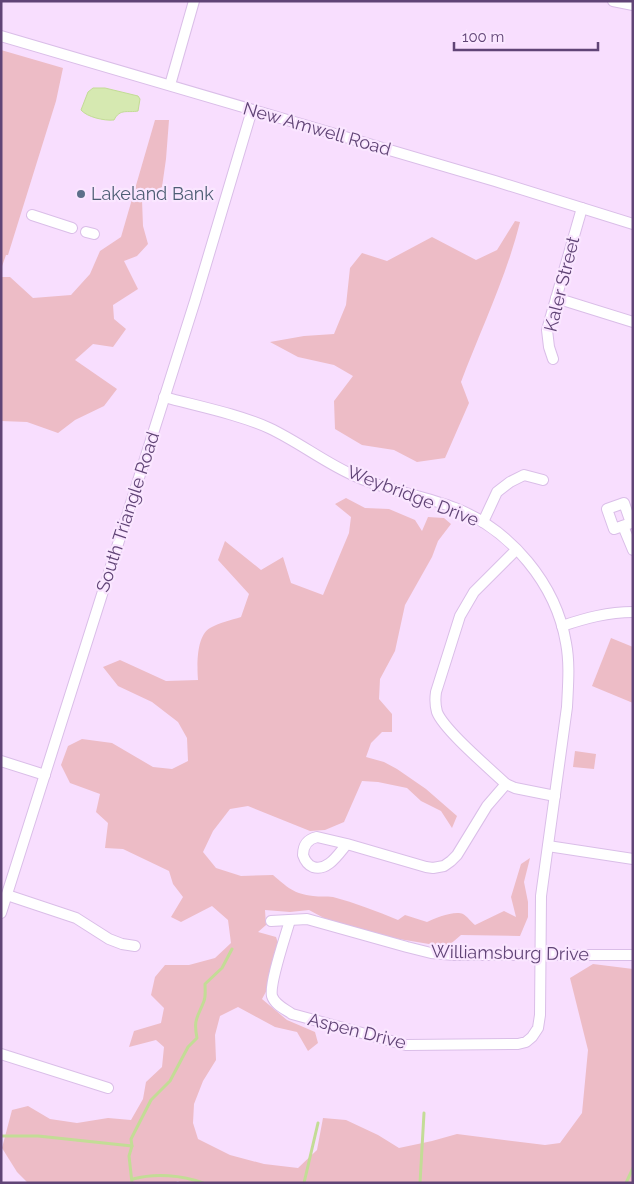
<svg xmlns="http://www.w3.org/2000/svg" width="634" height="1184" viewBox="0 0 634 1184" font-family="Raleway,sans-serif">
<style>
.green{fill:#edbcc6}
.water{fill:#d6e9b1;stroke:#c3dc96}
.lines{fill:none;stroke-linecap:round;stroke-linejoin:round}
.stream{stroke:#c3dc96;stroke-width:3}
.minor-casing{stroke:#dabee8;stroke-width:12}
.minor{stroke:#fff;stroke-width:10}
.service-dot{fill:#5c6f8a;stroke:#fae6ff;stroke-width:2}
.labels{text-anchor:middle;stroke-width:4.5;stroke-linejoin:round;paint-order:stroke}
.street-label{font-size:18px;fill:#604476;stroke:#fae6ff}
.service-label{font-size:18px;fill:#4e5e75;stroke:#fae6ff;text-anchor:start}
</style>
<rect width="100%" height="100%" fill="#f8defe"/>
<g class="green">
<path d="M1,50L63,68L56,101L8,255H6L1,269Z"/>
<path d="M155,120H169L166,159L162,187L142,200L143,226L148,244L137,256L124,261L138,289L113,305L114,319L126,329L113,347L93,344L75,360L117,389L104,406L75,420L58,433L27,422L1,421V277H10L33,298L71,295L90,274L100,251L121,237Z"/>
<path d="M515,221L520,222C506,278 481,329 461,382L469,403L445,458L417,462L394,450L362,445L335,429L334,401L353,376L334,365L298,357L270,342L304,336L334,334L346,305L350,268L362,253L387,261L432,237L476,260L497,250Z"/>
<path d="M346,498L365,508L389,509L415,520L422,531L428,517L444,518L451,524L438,541L432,557L405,605L395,651L380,679L379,699L392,714V732H382L371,743L366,757L384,762L397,769L426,789L457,816L452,828L441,811L421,801L407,788L378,782L362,781L344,822L325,830L310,831L248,806L230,809L213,831L203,852L216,868L241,876L273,875C287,887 294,894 313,896C320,897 326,896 333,897C355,903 377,911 398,920L405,915L427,922C435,918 455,910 463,914C467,916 471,922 475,925L504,911L516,917L511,897L521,864L530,858L524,882L528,902V917L520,936L461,935L447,947L381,936L335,924L309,910L290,912L265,910L266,925L258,932L276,937L279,946L272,965L268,988L262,999L287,1020L315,1032L318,1043L308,1051L297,1032L275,1027L238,1007L220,1016L215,1035L216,1060L203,1081L194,1104L193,1123L198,1139L230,1155L264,1164L298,1168L317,1150L323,1118L346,1120L378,1135L399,1148L432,1141L457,1134L545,1145L560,1143L582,1113L588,1050L570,978L593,964L633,969V1183H180L178,1181L174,1183H28L17,1172L2,1148L12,1110L28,1106L50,1119L77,1123L108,1118L131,1120L143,1099L146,1082L162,1067L164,1047L156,1040L129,1047L134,1031L161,1023L164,1008L151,995L155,977L165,965H189L215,958L231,943L228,920L212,906L181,922L171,917L183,897L173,884L169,871L123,849L105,848L108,823L96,812L100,794L70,783L61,765L68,746L82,739L112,743L153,767L172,769L188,761L187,738L178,722L152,702L118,686L103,667L120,660L166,681L198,680C197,666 196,636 210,628C219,623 231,620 241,617L249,594L218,560L225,541L261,570L283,557L291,583L323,595L349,533L351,517L335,504Z"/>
<path d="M611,638L633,647V703L592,686Z"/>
<path d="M575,751L596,754L594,769L573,767Z"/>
</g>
<path class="water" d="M93,88H105L138,96L140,99L138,111C128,113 120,108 114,120C104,121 87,117 81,110L88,92Z"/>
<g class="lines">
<g class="stream">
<path d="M1,1136H38L132,1146"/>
<path d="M133,1179C155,1173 182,1175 203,1183"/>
<path d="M132,1183L129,1156L132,1146L131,1139L151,1100L170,1081L188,1047L197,1038C193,1019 198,1017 204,1001C206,996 205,990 205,984L222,968L232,949"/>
<path d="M304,1183L318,1123"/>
<path d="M420,1183L424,1113"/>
<path d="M626,1183L633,1168"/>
</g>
<g class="minor-casing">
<g id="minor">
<path d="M613,1L633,5"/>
<path d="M1,36L495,181L633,224"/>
<path d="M170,85L194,1"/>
<path d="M32,215L72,228"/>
<path d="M86,232L94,234"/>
<path d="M556,298L633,322"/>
<path d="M553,359L549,347L547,330L582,208"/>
<path d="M164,397C197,406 238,414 269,428C299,442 325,463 355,476C387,491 423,495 455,508C511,530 556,584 566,643C570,664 568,685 567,707L541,896L540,1015L538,1028L532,1037L526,1042L518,1044L406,1045L292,1014C285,1009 275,1005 272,996C269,983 286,935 290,920"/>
<path d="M624,503L631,523L614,529L607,509Z"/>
<path d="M483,522L497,492L510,482L524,475L543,480"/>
<path d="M623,526L633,550"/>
<path d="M516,550L474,592L460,616L436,692C435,699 435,705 437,712C444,730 489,768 506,784L515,788L555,796"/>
<path d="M562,626C586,618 608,612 633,612"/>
<path d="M1,761L45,775"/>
<path d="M347,844L317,837C308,839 303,845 303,855C305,861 308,865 313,867C328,872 339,853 347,844L426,867L433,868L444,866L451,861L457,855L487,806L506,784"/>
<path d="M548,846L633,859"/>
<path d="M7,895L76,918L109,939L122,944L135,946"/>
<path d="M1,913L195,301L252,110"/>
<path d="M271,921L307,919L407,947L431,953L454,955H633"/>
<path d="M1,1054L108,1088"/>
</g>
</g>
<use href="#minor" class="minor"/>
</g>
<circle class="service-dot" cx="81" cy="194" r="5"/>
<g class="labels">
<g class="street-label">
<text transform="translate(317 129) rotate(16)" y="6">New Amwell Road</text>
<text transform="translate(562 284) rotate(-76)" y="6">Kaler Street</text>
<text transform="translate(413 496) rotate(21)" y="6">Weybridge Drive</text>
<text transform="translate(128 512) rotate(-72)" y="6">South Triangle Road</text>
<text transform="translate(510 953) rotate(1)" y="6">Williamsburg Drive</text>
<text transform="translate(357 1031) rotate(14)" y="6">Aspen Drive</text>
</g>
<g class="service-label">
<text x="91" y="200">Lakeland Bank</text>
</g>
</g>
<rect width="634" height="1184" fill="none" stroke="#604476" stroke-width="5"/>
<path d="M454 42v8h144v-8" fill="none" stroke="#604476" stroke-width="2.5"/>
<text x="462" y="42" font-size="15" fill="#604476" stroke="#fae6ff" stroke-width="4" paint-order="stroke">100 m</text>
</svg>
